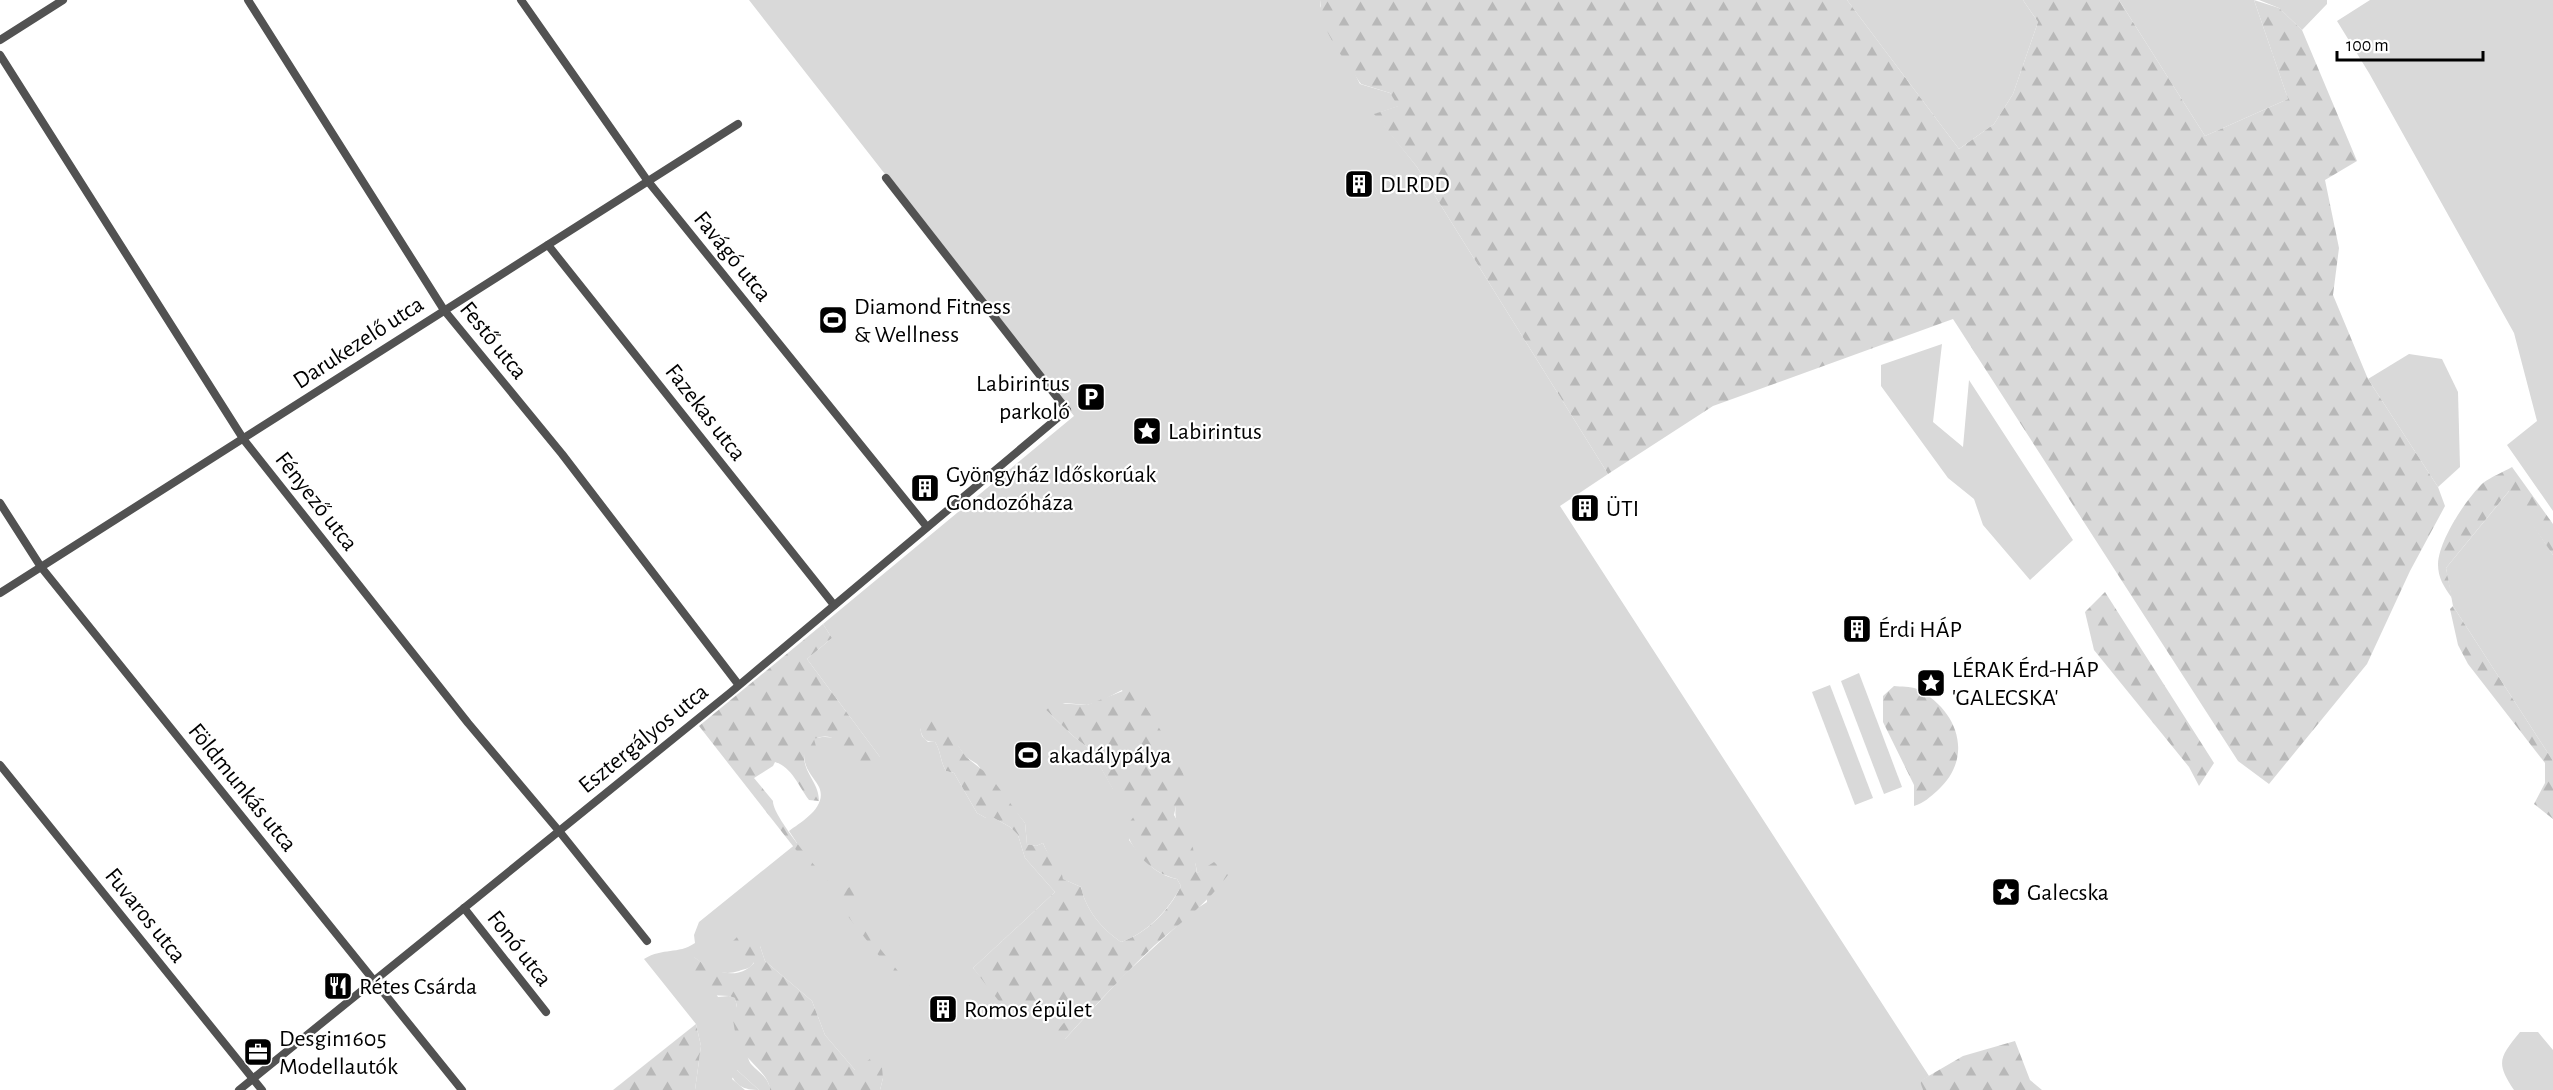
<svg xmlns="http://www.w3.org/2000/svg" width="2553" height="1090" viewBox="0 0 2553 1090" font-family="'Alegreya Sans',sans-serif">
<style>
.green{fill:#d9d9d9;fill-rule:evenodd}
.forest{fill:url(#forest-firs)}
.lines{fill:none;stroke-linecap:round;stroke-linejoin:round}
.minor{stroke:#525252;stroke-width:8}
.labels{text-anchor:middle;stroke-width:4.5;stroke-linejoin:round;paint-order:stroke}
.poi-label{font-size:24px;fill:#000;stroke:#fff;text-anchor:start}
.street-label{font-size:24px;fill:#000;stroke:#fff}
</style>
<defs>
<pattern id="forest-firs" width="22" height="20" patternUnits="userSpaceOnUse" patternTransform="scale(1.5)"><rect width="22" height="20" fill="#d9d9d9"/><path d="M5 1l3.5 6h-7zM16 11l3.5 6h-7z" fill="#b8b8b8"/></pattern>
</defs>
<rect width="100%" height="100%" fill="#fff"/>
<g class="green">
<path d="M749,0H1321L1320,6L1360,84L1390,93L1399,106L1375,114L1417,167L1608,474L1560,506L1929,1076L1921,1081L1923,1090H880L883,1078L855,1070L825,1035L812,1001L765,961L760,946C758,952 756,960 752,965C749,969 744,969 739,971C720,977 708,968 694,957L718,997L729,996L735,998C738,1010 745,1057 751,1064C759,1073 769,1077 770,1090H759L737,1070L732,1079L745,1090H695L701,1046L696,1024L644,959C664,947 677,955 695,943L694,935L699,922L797,843L789,831C801,822 828,807 819,787C812,774 804,770 804,753L815,760L814,739C834,731 861,749 880,757L807,659L832,638L823,624L1074,416ZM1122,690L1176,806C1171,829 1196,849 1197,873L1205,869L1207,902L1193,911L1123,976L1065,1039L1068,1018L1009,1010L973,968L1055,892L1025,858L1018,835L1010,827L994,818H986L977,813L954,773L946,771C940,761 941,751 935,742H928L922,736L920,728L958,746L966,757L977,764L1025,823L1027,844L1036,846L1043,843C1048,856 1057,866 1063,879L1081,887C1086,910 1101,928 1121,942C1147,933 1168,911 1181,886L1177,879C1153,874 1143,859 1129,840L1136,815L1113,789L1091,750L1073,736L1046,710L1065,703L1087,705L1101,701Z"/>
<path d="M1847,0H2023L2038,22L2013,94L1994,124L1959,149Z"/>
<path d="M2119,0H2254L2288,99L2205,136Z"/>
<path d="M2259,0H2327V4L2302,30L2279,8Z"/>
<path d="M2370,0H2553V511L2507,445L2537,421L2514,333L2369,73L2337,21Z"/>
<path d="M1942,344L1933,422L1963,447L1969,380L2073,540L2030,580L1983,525L1974,499L1948,478L1881,386V365Z"/>
<path d="M2409,354L2442,359L2458,392L2460,467L2438,487L2368,379Z"/>
<path d="M2510,490L2553,555V761L2453,606L2446,568Z"/>
<path d="M1859,673L1902,787L1884,794L1841,681Z"/>
<path d="M1830,685L1873,798L1855,805L1812,692Z"/>
<path d="M2520,1032H2538L2553,1050V1090H2514C2495,1062 2500,1057 2520,1032Z"/>
</g>
<g class="forest">
<path d="M1321,0H1847L1959,149L1994,124L2013,94L2038,22L2023,0H2119L2205,136L2288,99L2254,0L2279,8L2302,30L2357,161L2325,180L2339,248L2333,295L2368,379L2438,487L2445,506L2410,571L2367,664L2269,784L2238,761L1953,319L1713,406L1608,474L1417,167L1374,114L1398,106L1390,93L1361,84C1347,62 1316,26 1321,0Z"/>
<path d="M2512,467L2553,524V555L2509,491L2446,568L2452,598C2444,587 2438,578 2438,564C2439,540 2466,499 2483,483C2491,477 2503,472 2512,467Z"/>
<path d="M2105,592L2214,763L2199,786L2189,767L2094,650L2085,612Z"/>
<path d="M2453,606L2553,761V819L2534,804L2545,783V763L2468,664L2458,645L2450,609Z"/>
<path d="M823,624L832,638L807,659L880,757L875,763C871,763 864,763 860,761C841,755 840,728 814,739L818,754L815,761L804,754C803,773 819,782 819,801L809,800C799,787 792,767 775,762L773,766L754,778L773,801C772,817 826,879 839,894L851,886L857,895L850,901L883,942L878,946L913,990L908,993L699,726Z"/>
<path d="M1894,686C1901,687 1910,686 1917,689C1958,710 1975,757 1937,791C1930,797 1924,803 1914,806V785L1883,722V696Z"/>
<path d="M1133,687C1155,723 1184,759 1191,802L1184,808L1176,806L1174,815L1193,848L1197,873L1214,862L1228,875C1208,903 1181,922 1155,945C1123,975 1094,1007 1065,1039L1057,1042L1051,1038L1068,1018L1009,1010L998,1000L973,968L1055,892L1025,858L1018,835L1010,827L994,818H986L977,813L954,773L946,771C940,761 941,751 935,742C925,742 922,738 920,728L930,717L942,722L966,757L990,776L1025,823L1027,844L1036,846L1043,843C1048,857 1061,864 1063,879L1081,887C1086,910 1101,928 1121,942C1147,933 1169,911 1181,886L1177,879C1151,873 1133,853 1125,828L1135,815L1117,797L1091,750L1073,736L1046,710L1055,703L1087,705Z"/>
<path d="M738,936L760,946L765,961L812,1001L825,1035L855,1070L870,1059L882,1068L883,1078L880,1090H770C769,1073 746,1061 738,1044C735,1035 734,1024 732,1015L737,1007L735,998L729,996L710,995L687,965L694,957C711,970 736,983 754,963L731,943Z"/>
<path d="M696,1024L701,1046L695,1090H613Z"/>
<path d="M2015,1041L2030,1080L2042,1090H1923L1920,1081L1963,1056Z"/>
<path d="M730,1070H737L759,1090C744,1090 734,1086 730,1070Z"/>
</g>
<g class="lines">
<g class="minor">
<path d="M248,0L444,310L562,454L738,684"/>
<path d="M521,0L647,180L927,527"/>
<path d="M0,40L63,0"/>
<path d="M0,55L244,440L468,723L559,831L647,941"/>
<path d="M548,245L834,605"/>
<path d="M0,503L41,567L462,1090"/>
<path d="M0,593L738,124"/>
<path d="M0,765L262,1090"/>
<path d="M464,908L546,1012"/>
<path d="M239,1090L731,692L1067,410L886,178"/>
</g>
</g>
<defs>
<g id="building-square" transform="scale(1.5)"><rect x="-9" y="-9" width="18" height="18" rx="4" fill="#000" stroke="#fff"/><path d="M-4-6H4V6H1V3H-1V6H-4ZM-2.5-4.3h1.7v1.8h-1.7ZM.8-4.3h1.7v1.8H.8ZM-2.5-1h1.7V.8h-1.7ZM.8-1h1.7V.8H.8Z" fill="#fff"/></g>
<g id="stadium-square" transform="scale(1.5)"><rect x="-9" y="-9" width="18" height="18" rx="4" fill="#000" stroke="#fff"/><path d="M0-5a6.5 5 0 1 0 0 10a6.5 5 0 1 0 0-10ZM-3.5-1.8h7v3.6h-7Z" fill="#fff"/></g>
<g id="parking-square" transform="scale(1.5)"><rect x="-9" y="-9" width="18" height="18" rx="4" fill="#000" stroke="#fff"/><path d="M-3.5-5.5H1a3.5 3.5 0 0 1 0 7H-1V5.5H-3.5ZM-1-3.4V-.6H.8a1.4 1.4 0 0 0 0-2.8Z" fill="#fff"/></g>
<g id="sight-square" transform="scale(1.5)"><rect x="-9" y="-9" width="18" height="18" rx="4" fill="#000" stroke="#fff"/><path d="M0-6L1.8-2.2L6-1.7L2.9 1.2L3.7 5.4L0 3.3L-3.7 5.4L-2.9 1.2L-6-1.7L-1.8-2.2Z" fill="#fff"/></g>
<g id="restaurant-square" transform="scale(1.5)"><rect x="-9" y="-9" width="18" height="18" rx="4" fill="#000" stroke="#fff"/><path d="M-5-6h1v4h1v-4h1v4h1v-4h1v5L-1.5 .5V6h-2V.5L-5-1ZM5-6V6H3V1.5H1.5Q1.5-4 5-6Z" fill="#fff"/></g>
<g id="office-square" transform="scale(1.5)"><rect x="-9" y="-9" width="18" height="18" rx="4" fill="#000" stroke="#fff"/><path d="M-6-3h4V-5.5h4V-3h4V5H-6ZM-1-4.5V-3h2v-1.5ZM-6 0V1H6V0Z" fill="#fff"/></g>
</defs>
<g fill-rule="evenodd">
<use href="#building-square" x="1359" y="184"/>
<use href="#stadium-square" x="833" y="320"/>
<use href="#parking-square" x="1091" y="397"/>
<use href="#sight-square" x="1147" y="431"/>
<use href="#building-square" x="925" y="488"/>
<use href="#building-square" x="1585" y="508"/>
<use href="#building-square" x="1857" y="629"/>
<use href="#sight-square" x="1931" y="683"/>
<use href="#stadium-square" x="1028" y="755"/>
<use href="#sight-square" x="2006" y="892"/>
<use href="#restaurant-square" x="338" y="986"/>
<use href="#building-square" x="943" y="1009"/>
<use href="#office-square" x="258" y="1052"/>
</g>
<g class="labels">
<g class="poi-label">
<text x="1380" y="192">DLRDD</text>
<text x="854" y="314">Diamond Fitness<tspan x="854" dy="28">&amp; Wellness</tspan></text>
<text x="1070" y="391" text-anchor="end">Labirintus<tspan x="1070" dy="28">parkoló</tspan></text>
<text x="1168" y="439">Labirintus</text>
<text x="946" y="482">Gyöngyház Időskorúak<tspan x="946" dy="28">Gondozóháza</tspan></text>
<text x="1606" y="516">ÜTI</text>
<text x="1878" y="637">Érdi HÁP</text>
<text x="1952" y="677">LÉRAK Érd-HÁP<tspan x="1952" dy="28">'GALECSKA'</tspan></text>
<text x="1049" y="763">akadálypálya</text>
<text x="2027" y="900">Galecska</text>
<text x="359" y="994">Rétes Csárda</text>
<text x="964" y="1017">Romos épület</text>
<text x="279" y="1046">Desgin1605<tspan x="279" dy="28">Modellautók</tspan></text>
</g>
<g class="street-label">
<text transform="translate(733 256) rotate(51)" y="8">Favágó utca</text>
<text transform="translate(494 340) rotate(51)" y="8">Festő utca</text>
<text transform="translate(358 342) rotate(-33)" y="8">Darukezelő utca</text>
<text transform="translate(706 412) rotate(52)" y="8">Fazekas utca</text>
<text transform="translate(317 501) rotate(52)" y="8">Fényező utca</text>
<text transform="translate(643 738) rotate(-39)" y="8">Esztergályos utca</text>
<text transform="translate(243 787) rotate(51)" y="8">Földmunkás utca</text>
<text transform="translate(146 915) rotate(51)" y="8">Fuvaros utca</text>
<text transform="translate(520 948) rotate(52)" y="8">Fonó utca</text>
</g>
</g>
<path d="M2337 51v9h146v-9" fill="none" stroke="#000000" stroke-width="3"/>
<text x="2346" y="51" font-size="18" fill="#000000" stroke="#ffffff" stroke-width="4.5" paint-order="stroke">100 m</text>
</svg>
